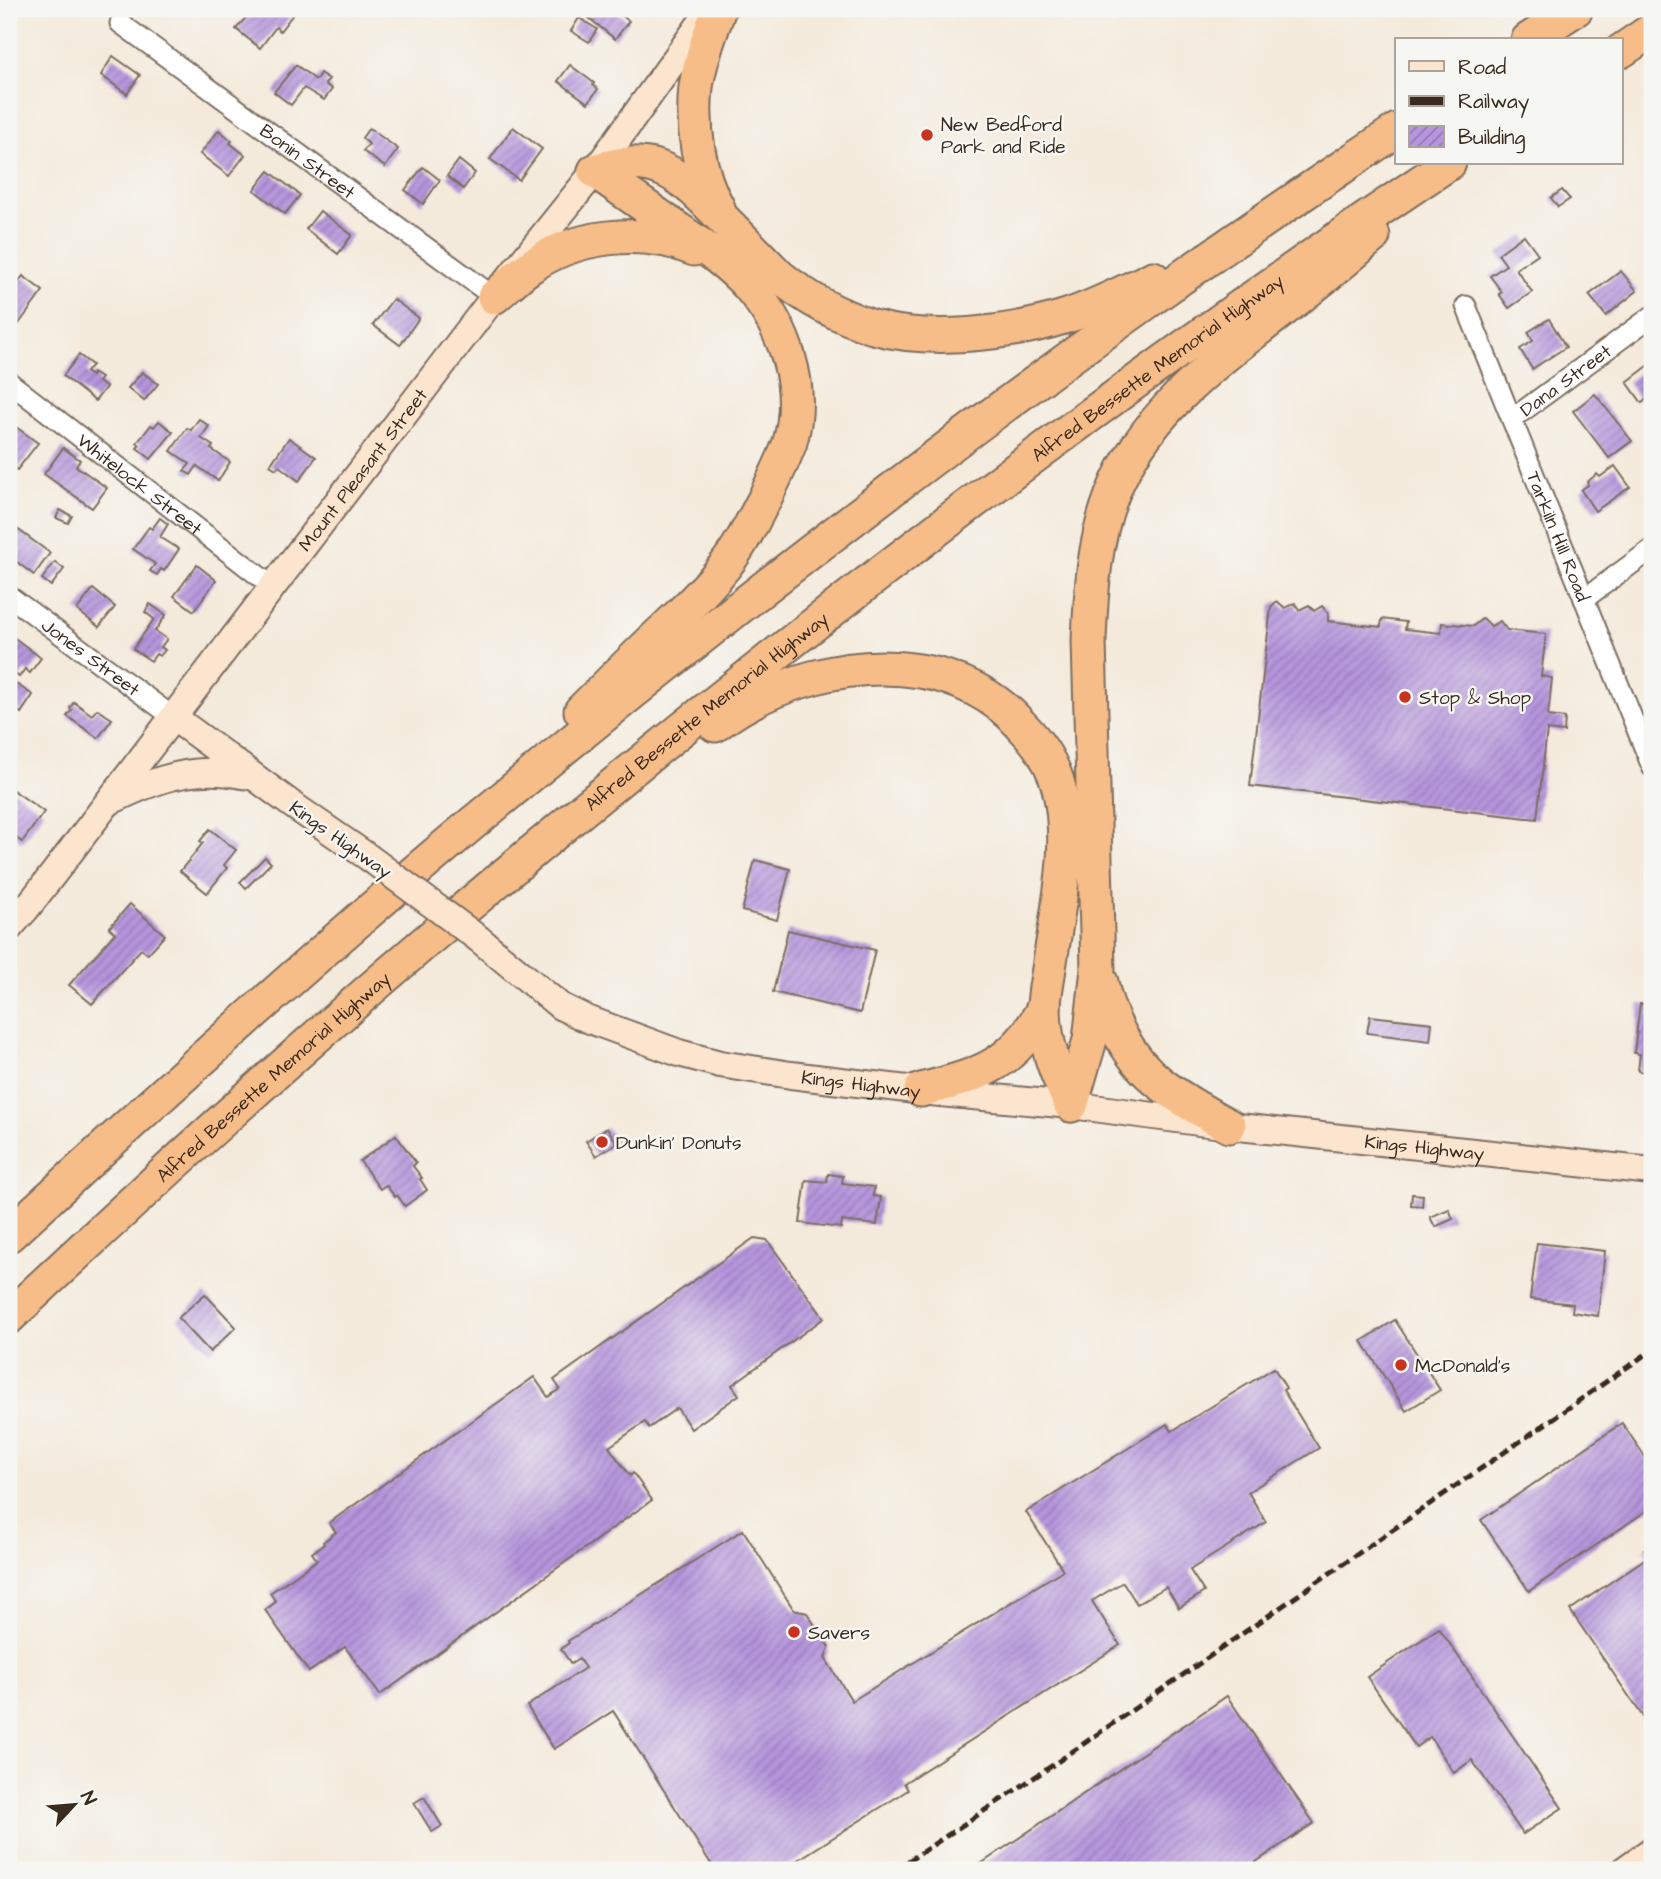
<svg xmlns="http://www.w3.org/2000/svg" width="1661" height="1879" viewBox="0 0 1661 1879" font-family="'Architects Daughter',sans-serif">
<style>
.building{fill:url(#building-hatch)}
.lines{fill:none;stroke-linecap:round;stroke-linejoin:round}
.street-casing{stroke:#7c6d60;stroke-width:23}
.secondary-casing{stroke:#7c6d60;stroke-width:30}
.highway-casing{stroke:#7c6d60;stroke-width:37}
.street{stroke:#fff;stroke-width:19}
.secondary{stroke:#fce5cf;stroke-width:26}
.highway{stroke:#f7bd88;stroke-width:33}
.rail{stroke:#3b2a1e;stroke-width:5;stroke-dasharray:10 5;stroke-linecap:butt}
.secondary-bridge-casing{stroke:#7c6d60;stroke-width:30;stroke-linecap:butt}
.secondary-bridge{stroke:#fce5cf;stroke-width:26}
.poi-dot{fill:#c8321e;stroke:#f6f6f2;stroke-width:2.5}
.labels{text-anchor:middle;stroke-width:5;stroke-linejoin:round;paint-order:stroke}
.poi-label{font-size:19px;fill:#3b2a1e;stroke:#f6f6f2;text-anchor:start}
.street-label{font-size:19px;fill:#3b2a1e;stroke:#f6f6f2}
</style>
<defs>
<pattern id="building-hatch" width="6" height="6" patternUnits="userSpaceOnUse" patternTransform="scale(1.75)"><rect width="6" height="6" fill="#b595dd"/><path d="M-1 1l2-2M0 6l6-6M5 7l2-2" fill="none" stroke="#947ab3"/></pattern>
</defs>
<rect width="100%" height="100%" fill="#f6f6f2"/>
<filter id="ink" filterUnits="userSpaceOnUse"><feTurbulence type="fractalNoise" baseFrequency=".0143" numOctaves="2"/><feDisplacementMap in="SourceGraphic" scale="14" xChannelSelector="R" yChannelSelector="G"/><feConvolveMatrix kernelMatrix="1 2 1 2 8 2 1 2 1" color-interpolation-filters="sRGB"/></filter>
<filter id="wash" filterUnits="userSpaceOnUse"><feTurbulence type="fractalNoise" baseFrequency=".00686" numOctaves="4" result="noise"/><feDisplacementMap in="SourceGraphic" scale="28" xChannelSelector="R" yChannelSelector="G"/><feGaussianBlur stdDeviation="1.57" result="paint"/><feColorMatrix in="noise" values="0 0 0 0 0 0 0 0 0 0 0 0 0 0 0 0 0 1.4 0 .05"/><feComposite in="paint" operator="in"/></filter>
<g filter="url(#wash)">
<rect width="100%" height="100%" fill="#f4eadb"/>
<g id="blocks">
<g class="building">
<path d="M253,9H297L280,31L276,27L260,48L236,29Z"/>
<path d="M596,9H613L629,21L615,39L589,18Z"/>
<path d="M579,18L597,29L589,42L571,31Z"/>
<path d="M113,56L140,75L127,94L101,75Z"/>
<path d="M296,65L316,80L320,73L329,79L325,84L332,89L324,100L304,88L291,105L274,92Z"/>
<path d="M570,65L594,83L593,85L598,89L588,103L558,81Z"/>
<path d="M513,127L542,149L519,180L490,159Z"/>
<path d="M369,128L398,149L385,167L363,151L369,144L362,138Z"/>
<path d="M219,130L232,141L230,143L245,155L229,176L200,154Z"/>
<path d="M459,160L475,173L463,189L447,176Z"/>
<path d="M423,167L440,180L423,204L405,190Z"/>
<path d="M269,171L300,195L285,214L254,190Z"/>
<path d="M1562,190L1570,199L1558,207L1551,198Z"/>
<path d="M320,211L352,235L338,254L306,229Z"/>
<path d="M1524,235L1538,254L1516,269L1532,292L1509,308L1499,294L1502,292L1490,276L1506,265L1498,254Z"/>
<path d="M1621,271L1637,291L1606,316L1589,295Z"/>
<path d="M23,276L43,291L18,325L9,319V295Z"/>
<path d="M393,299L419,318L400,345L373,325Z"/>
<path d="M1549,319L1566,347L1532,369L1520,349L1533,341L1528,332Z"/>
<path d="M79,355L92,365L86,372L91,376L93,373L101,378L98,382L106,387L95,401L63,376Z"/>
<path d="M1652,363V395L1642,403L1627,382Z"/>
<path d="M142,372L158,384L144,401L128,388Z"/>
<path d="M1595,394L1632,441L1609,458L1573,411Z"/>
<path d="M199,419L209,426L201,438L213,446L211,449L230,462L218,481L197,466L191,475L184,471L190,464L171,451L187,428L191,430Z"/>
<path d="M159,421L173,432L151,459L137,448L140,445L137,443L151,425L154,427Z"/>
<path d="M9,422L38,443L17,470L9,464L14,458L9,454Z"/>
<path d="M289,438L316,457L299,481L279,466L276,469L270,465Z"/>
<path d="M63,448L80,460L76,466L107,488L92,508L44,474Z"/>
<path d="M1615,466L1630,487L1595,511L1581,490L1588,485L1587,482L1597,474L1600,477Z"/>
<path d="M60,510L72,516L68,523L56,518Z"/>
<path d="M160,518L168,524L160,537L179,549L164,571L161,569L157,575L150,571L155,564L133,549L149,527L152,529Z"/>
<path d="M9,523L50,553L34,575L9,556Z"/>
<path d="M55,562L64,569L51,586L42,579Z"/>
<path d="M197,565L216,580L194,611L174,596Z"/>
<path d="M93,589L115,607L99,627L77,610Z"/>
<path d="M1277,601L1285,608L1295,603L1299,610L1309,605L1314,611L1322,606L1328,613V621L1381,627L1382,619L1406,622L1405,629L1441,633L1442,623L1473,626L1483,618L1491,626L1500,621L1507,630L1546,634L1541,676L1552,678L1548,716L1565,718L1564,732L1547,730L1537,819L1250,786L1271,607Z"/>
<path d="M150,604L166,615L155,631L167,639L161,647L165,650L160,656L156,654L151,661L133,649L154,619L145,612Z"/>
<path d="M12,636L41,658L30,673L25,669L19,677L9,669V639Z"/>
<path d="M16,684L33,695L21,713L9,705V695Z"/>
<path d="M74,702L92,715L97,709L112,719L98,738L67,716L72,710L70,708Z"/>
<path d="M13,790L44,812L22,842L9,833V793L10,794Z"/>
<path d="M210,829L236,850L224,865L227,868L207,893L180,871L203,843L200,841Z"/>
<path d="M265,857L271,863L246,888L240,882Z"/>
<path d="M755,860L790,869L777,920L742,911Z"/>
<path d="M130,904L165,935L148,954L141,949L92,1004L69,985L115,933L109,928Z"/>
<path d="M788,930L875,950L860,1013L773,992Z"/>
<path d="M1640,1004L1652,1005V1073L1638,1071L1640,1054L1634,1053Z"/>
<path d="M1370,1016L1432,1023L1430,1041L1367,1033Z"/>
<path d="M607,1128L617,1143L596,1156L586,1141Z"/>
<path d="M396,1135L416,1163L413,1166L422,1178L420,1179L427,1190L405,1206L397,1195L395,1197L386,1185L380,1189L360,1161Z"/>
<path d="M828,1174L843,1176L842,1183L874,1187L873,1196L881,1197L877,1225L842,1221L841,1228L800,1223L806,1180L827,1182Z"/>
<path d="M1412,1194L1423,1195L1422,1206L1411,1205Z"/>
<path d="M1449,1209L1453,1219L1435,1227L1430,1217Z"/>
<path d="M754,1238L767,1240L824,1318L732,1385L739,1395L691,1429L677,1408L649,1428L645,1422L609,1447L630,1476L633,1473L652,1500L380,1695L345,1647L309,1672L265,1610L276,1602L270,1593L317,1560L312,1553L324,1544L323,1542L336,1532L329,1523L534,1377L548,1397L560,1389L554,1380Z"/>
<path d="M1537,1243L1605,1251L1598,1316L1572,1312L1573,1304L1530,1299Z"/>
<path d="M205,1294L236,1327L210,1352L178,1318Z"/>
<path d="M1395,1320L1440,1390L1406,1411L1362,1341Z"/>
<path d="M1274,1368L1286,1388L1283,1390L1319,1448L1248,1492L1266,1522L1190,1570L1204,1592L1179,1608L1166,1587L1137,1604L1123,1582L1092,1601L1120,1645L904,1783L908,1790L782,1870H715L613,1711L554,1749L527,1706L585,1668L579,1659L571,1664L561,1649L569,1643L568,1641L743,1530L794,1610L807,1613L829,1647L825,1658L852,1701L1063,1570L1026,1512L1167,1424L1172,1431Z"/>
<path d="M1622,1423L1652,1467V1507L1529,1591L1481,1520Z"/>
<path d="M1652,1544V1725L1650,1727L1570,1610L1649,1556L1644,1549Z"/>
<path d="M1439,1628L1562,1808L1523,1834L1472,1760L1454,1773L1430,1737L1416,1747L1367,1677Z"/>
<path d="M1227,1696L1314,1823L1244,1870H972Z"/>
<path d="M424,1797L442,1826L432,1832L414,1803Z"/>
</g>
</g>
</g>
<g filter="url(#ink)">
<use href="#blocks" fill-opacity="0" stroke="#7c6d60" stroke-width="2"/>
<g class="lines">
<g class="street-casing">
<g id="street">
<path id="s1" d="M120,23L494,297"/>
<path id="s2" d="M1466,306L1652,767"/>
<path id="s3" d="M9,382L273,587"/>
<path id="s4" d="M1512,419L1652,316"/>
<path id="s5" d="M9,596L173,717"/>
<path d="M1584,599L1652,549"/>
</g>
</g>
<g class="secondary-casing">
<g id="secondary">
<path d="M173,717L294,806L368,857"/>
<path d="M113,800C146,784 179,770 218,772C229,772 240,775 250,776"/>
<path id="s6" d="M9,928L26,909L54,873L494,297L595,171L711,9"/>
<path id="s7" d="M479,939L560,1006L587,1019L679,1053L720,1064L791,1075L940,1093L1071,1105L1229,1126L1652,1171"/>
<path d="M1624,1870L1652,1850"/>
</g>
</g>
<g class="highway-casing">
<g id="highway">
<path d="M1528,40L1576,9"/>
<path d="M1621,51L1652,30"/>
<path d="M595,171C657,150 681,176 722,218C741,237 760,257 779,276C807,299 839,316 873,327C929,343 1009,334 1064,317C1095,307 1124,292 1153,278"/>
<path d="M718,208C698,174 692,126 696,87C700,60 710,34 719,9"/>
<path d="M494,297C505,288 516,277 527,269C573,235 641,227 694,249"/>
<path d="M581,711C605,687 629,663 653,640C676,618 700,597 720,572C738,551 751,525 764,500C773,481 783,462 790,442C806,386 785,327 748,285C729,264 705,248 682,232C653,212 624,191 595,171"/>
<path d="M715,725C772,682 850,660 920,671C958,677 996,696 1021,725C1038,742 1053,764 1059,788C1073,844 1058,906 1050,962C1048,977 1044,994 1044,1009C1045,1047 1056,1072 1071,1105"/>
<path d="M1101,982C1108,1019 1130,1060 1160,1083C1181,1100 1206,1113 1229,1126"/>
<path d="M921,1090C980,1075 1015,1065 1044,1007"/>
<path d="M1071,1105L1090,1040L1098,969L1089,641C1091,591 1094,541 1112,495C1142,417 1210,366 1274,317C1308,291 1341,264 1373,236"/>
<path d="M9,1235C157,1098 307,962 462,832C684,647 912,469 1147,302C1229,243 1313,187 1397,130"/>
<path id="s8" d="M9,1317C142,1192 277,1069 416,950C618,777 826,611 1040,452C1174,353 1310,255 1449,163"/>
</g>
</g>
<use href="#street" class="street"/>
<use href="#secondary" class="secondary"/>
<use href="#highway" class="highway"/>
<path class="rail" d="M895,1870L1050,1767L1652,1350"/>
<g class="secondary-bridge-casing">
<path id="secondary-bridge" d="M368,857L479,939"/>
</g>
<use href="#secondary-bridge" class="secondary-bridge"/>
</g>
</g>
<g class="poi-dot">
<circle cx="927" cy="135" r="7"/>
<circle cx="1405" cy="697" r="7"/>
<circle cx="602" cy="1142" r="7"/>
<circle cx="1401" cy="1365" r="7"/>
<circle cx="794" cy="1632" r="7"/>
</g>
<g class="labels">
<g class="poi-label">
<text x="941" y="131">New Bedford<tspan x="941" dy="22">Park and Ride</tspan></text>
<text x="1419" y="704">Stop &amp; Shop</text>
<text x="616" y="1149">Dunkin' Donuts</text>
<text x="1415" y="1372">McDonald's</text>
<text x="808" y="1639">Savers</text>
</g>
<g class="street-label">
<text dy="7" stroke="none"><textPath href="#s1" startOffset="233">Bonin Street</textPath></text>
<text dy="7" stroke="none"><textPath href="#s8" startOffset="1491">Alfred Bessette Memorial Highway</textPath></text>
<text dy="7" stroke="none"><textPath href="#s4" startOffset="66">Dana Street</textPath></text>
<text dy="7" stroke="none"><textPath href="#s6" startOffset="579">Mount Pleasant Street</textPath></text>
<text dy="7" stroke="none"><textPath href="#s3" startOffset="166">Whitelock Street</textPath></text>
<text dy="7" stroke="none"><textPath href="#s2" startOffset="248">Tarkiln Hill Road</textPath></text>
<text dy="7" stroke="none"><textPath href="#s5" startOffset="102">Jones Street</textPath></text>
<text dy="7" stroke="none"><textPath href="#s8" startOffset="924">Alfred Bessette Memorial Highway</textPath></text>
<text transform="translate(341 839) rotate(35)" y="7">Kings Highway</text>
<text dy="7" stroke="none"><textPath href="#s8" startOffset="357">Alfred Bessette Memorial Highway</textPath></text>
<text dy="7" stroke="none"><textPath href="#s7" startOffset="418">Kings Highway</textPath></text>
<text dy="7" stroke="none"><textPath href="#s7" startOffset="985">Kings Highway</textPath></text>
</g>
</g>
<rect width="1661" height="1879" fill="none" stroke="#f6f6f2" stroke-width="35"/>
<rect x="1395" y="38" width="228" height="126" fill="#f6f6f2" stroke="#aba49d" stroke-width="2"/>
<rect x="1409" y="61" width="35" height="10" fill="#fce5cf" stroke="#aba49d" stroke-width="2"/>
<text x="1458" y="74" font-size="21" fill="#3b2a1e">Road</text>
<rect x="1409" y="96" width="35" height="10" fill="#3b2a1e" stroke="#aba49d" stroke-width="2"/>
<text x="1458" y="108" font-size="21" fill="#3b2a1e">Railway</text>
<rect x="1409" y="126" width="35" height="21" fill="url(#building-hatch)" stroke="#aba49d" stroke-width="2"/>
<text x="1458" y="144" font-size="21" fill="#3b2a1e">Building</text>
<g transform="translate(74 1805) rotate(64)" stroke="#f6f6f2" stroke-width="5" paint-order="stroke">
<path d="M0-5L12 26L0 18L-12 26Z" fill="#3b2a1e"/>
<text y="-10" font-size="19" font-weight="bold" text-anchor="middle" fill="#3b2a1e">N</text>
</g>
</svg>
